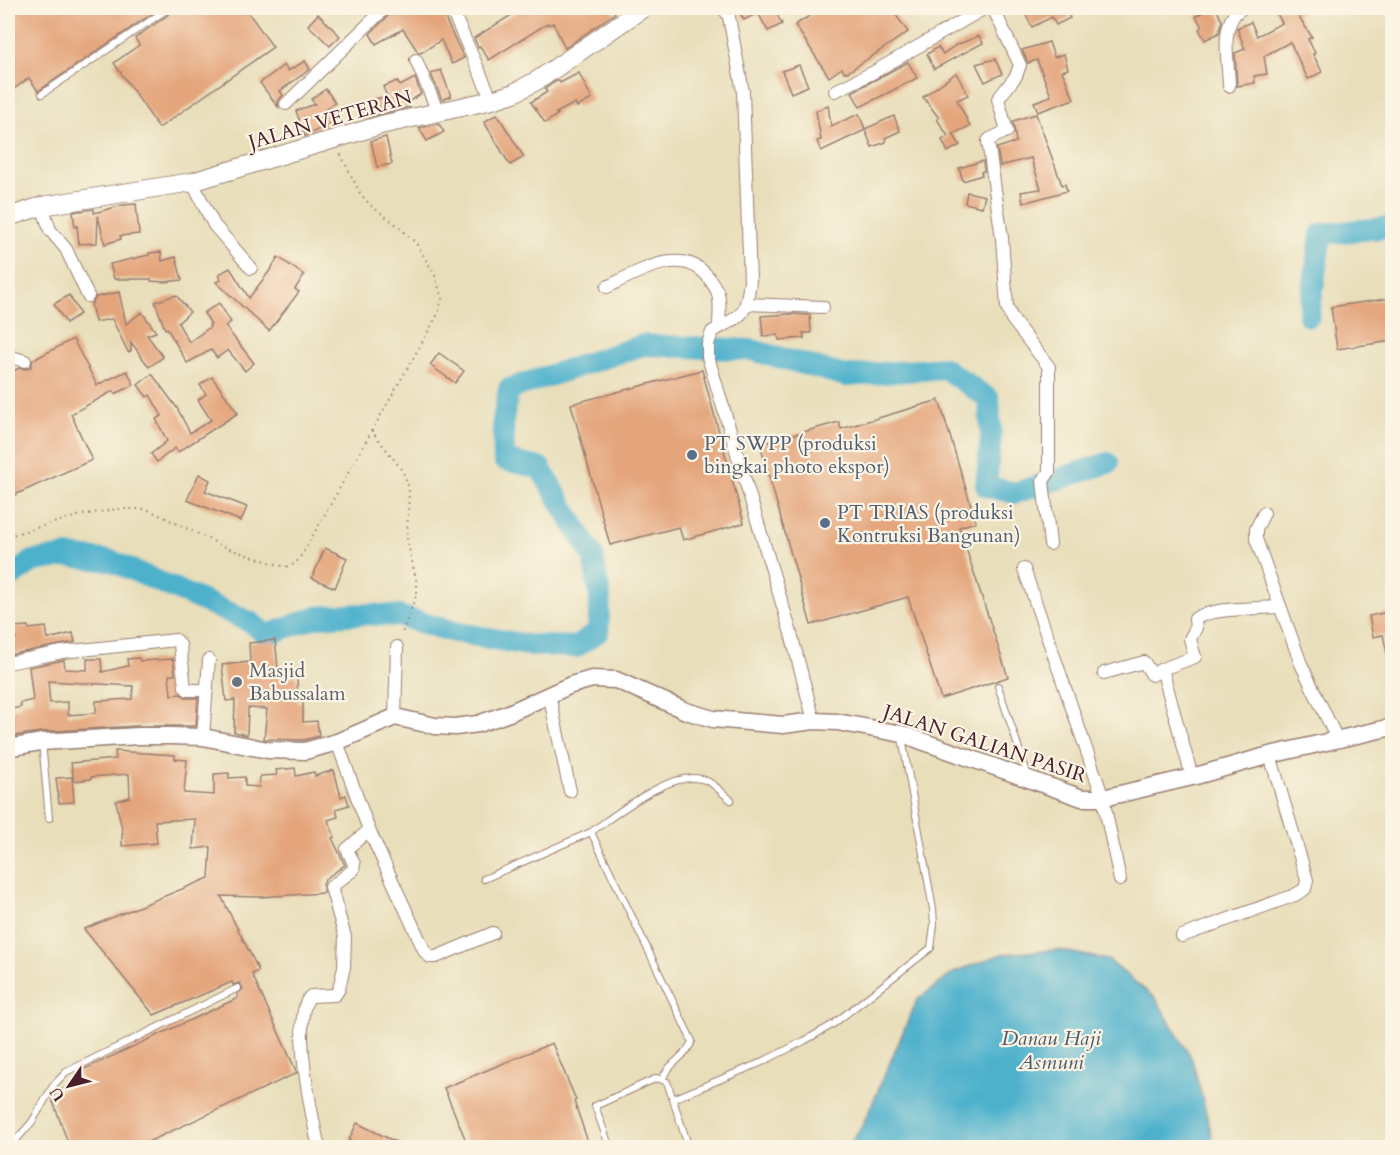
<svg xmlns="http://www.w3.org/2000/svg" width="1400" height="1155" viewBox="0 0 1400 1155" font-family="Cardo,serif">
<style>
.water{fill:#4db1cc;stroke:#4c687c;stroke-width:1.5}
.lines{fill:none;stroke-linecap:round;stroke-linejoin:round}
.river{stroke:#4db1cc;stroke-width:22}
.building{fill:#e4a57b;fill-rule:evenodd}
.service-casing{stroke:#997e72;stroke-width:8}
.minor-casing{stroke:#997e72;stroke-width:14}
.tertiary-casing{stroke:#997e72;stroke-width:19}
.secondary-casing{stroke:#997e72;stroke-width:20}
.path{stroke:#997e72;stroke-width:2;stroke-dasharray:1.5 4.5;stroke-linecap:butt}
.service{stroke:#fff;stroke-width:6}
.minor{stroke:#fff;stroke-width:12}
.tertiary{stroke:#fff;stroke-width:16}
.secondary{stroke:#fff;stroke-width:18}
.service-dot{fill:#5c6f8a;stroke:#fcf5e5;stroke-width:2}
.worship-dot{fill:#6b7280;stroke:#fcf5e5;stroke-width:2}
.labels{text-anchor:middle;stroke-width:4.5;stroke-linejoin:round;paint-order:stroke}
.street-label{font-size:20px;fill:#4a1f2b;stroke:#fcf5e5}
.service-label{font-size:20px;fill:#4e5e75;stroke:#fcf5e5;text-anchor:start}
.worship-label{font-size:20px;fill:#5b616d;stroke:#fcf5e5;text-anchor:start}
.water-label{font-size:21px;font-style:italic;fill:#4b596b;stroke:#fcf5e5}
</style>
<rect width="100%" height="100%" fill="#fcf5e5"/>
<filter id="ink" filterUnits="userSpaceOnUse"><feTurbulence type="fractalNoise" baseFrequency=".0167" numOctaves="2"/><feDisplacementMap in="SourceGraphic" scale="12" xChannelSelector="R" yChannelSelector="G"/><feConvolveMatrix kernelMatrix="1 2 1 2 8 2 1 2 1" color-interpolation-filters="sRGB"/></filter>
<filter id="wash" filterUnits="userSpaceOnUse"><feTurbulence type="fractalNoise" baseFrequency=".008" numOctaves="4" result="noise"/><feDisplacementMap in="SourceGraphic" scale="24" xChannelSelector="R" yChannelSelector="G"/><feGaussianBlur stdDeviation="1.35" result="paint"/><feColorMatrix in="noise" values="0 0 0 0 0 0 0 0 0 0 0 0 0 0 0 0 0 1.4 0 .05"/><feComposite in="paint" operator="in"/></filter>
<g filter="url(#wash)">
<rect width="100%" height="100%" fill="#e8deba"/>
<path class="water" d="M1058,950L1108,960L1156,999L1192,1059L1212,1136L1207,1147H849L864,1123L917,1000L955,972L1002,954Z"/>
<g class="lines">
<g class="river">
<path d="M1309,316L1321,234L1392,227"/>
<path d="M8,579L33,561L68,556L112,561L250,622L267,635L316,617L363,614L399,616L454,632L528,645L576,647L598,632L600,597L593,556L540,468L504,460L503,420L509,389L643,345L752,350L846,376L944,368L989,399L991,436L986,486L1015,493L1108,463"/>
</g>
</g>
<g id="blocks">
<g class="building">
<path d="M8,8H160L38,91L29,78L8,93Z"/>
<path d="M174,8H245L273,47L159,128L114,63L139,45L135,38L172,12Z"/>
<path d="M402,8H440L464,58L452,64L441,40L421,53L418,52L403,29L376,44L370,34L390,14Z"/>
<path d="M523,8H612L615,13L565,48L553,23L549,25L548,23L489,60L480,46L478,47L474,38Z"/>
<path d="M737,8H773L782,24L768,31L758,13L744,20Z"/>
<path d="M822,8H891L908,32L848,72H844L842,68L829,77L795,25Z"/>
<path d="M1022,8H1070L1066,10L1070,18L1056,25L1052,17L1032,27Z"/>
<path d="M1210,8H1216L1222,21L1219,33L1205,40L1199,29L1202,27L1196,16Z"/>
<path d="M1274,8H1309L1297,14L1312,37L1308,39L1315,53L1313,54L1322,72L1308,79L1290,42L1264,56L1267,74L1254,76L1255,83L1237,86L1235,53L1245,49L1237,28L1251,22L1257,36L1282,23Z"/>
<path d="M318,14L340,36L330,46L308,25Z"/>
<path d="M979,36L983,43L934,69L927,54L938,47L943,54L956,45Z"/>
<path d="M1049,42L1054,57L1064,54L1068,69L1062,71L1074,99L1038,112L1034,102L1051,96L1037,60L1028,63L1022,50Z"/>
<path d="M995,59L1002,74L985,82L976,64Z"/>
<path d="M305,61L310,69L280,91L283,95L278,101V107L260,83L284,65L288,71Z"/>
<path d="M908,62L917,78L860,107L852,92Z"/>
<path d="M799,65L808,86L791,93L782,71Z"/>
<path d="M441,70L451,96L442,100L431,74Z"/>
<path d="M579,73L592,99L577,107L575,103L556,113L558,114L545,123L531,102L547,92L545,89L553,83L559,80L560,83Z"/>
<path d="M956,73L968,95L957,100L970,126L953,134L960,145L948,152L942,140L948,136L937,119L939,118L923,97Z"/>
<path d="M415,78L421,94L408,102L410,107L364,118L360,103L387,96L383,87L397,81L400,86Z"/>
<path d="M326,89L335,103L326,109L334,122L305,136L296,111L315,104L311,99Z"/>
<path d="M828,105L831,126L859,114L865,129L894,116L900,131L885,138L886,142L872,147L865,130L821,151L817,141L821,140L816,111Z"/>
<path d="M497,114L524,157L510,165L484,122Z"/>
<path d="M1036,114L1062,185L1065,184L1067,191L1023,203L1021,192L1041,189L1031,158L1000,166L997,148L1016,142L1013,121Z"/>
<path d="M439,124L444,132L427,141L419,128Z"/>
<path d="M386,137L392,164L377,167L371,141Z"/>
<path d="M983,161L984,171L981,172L982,175L963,181L959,168Z"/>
<path d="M967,192L985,196L982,207L965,203Z"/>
<path d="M136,204L139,234L120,236L121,239L105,244L98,216L97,243L79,244L77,226L75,227L73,212L94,209V213L123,205Z"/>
<path d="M161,252L162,261L176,257L182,280L164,282L151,281V279H114L110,264L149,255V253Z"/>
<path d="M278,257L304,275L295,289L299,292L269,331L216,282L221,280L219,274L230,268L249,298L271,269Z"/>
<path d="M119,292L126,324L142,312L156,332L147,335L163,357L149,367L131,342V351L128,352L112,319L95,322L91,304L96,297Z"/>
<path d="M69,295L80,314L66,323L54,304Z"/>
<path d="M176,295L190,312L178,323L189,342L210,327L209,325L211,324L204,313L219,303L231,322L225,326L254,363L245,371L228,350L217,358L211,350L187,363L167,328L165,329L155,302Z"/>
<path d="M1392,298V341L1337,349L1331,307Z"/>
<path d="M791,314L810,315L811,333H803L804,338L779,340L778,335L763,336L761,316Z"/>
<path d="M73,339L97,385L127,371L134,385L115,394L113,391L71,414L92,460L8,498V374L19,368L27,369L31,367L33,360Z"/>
<path d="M439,353L464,371L455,383L430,365Z"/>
<path d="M702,370L744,523L683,540L679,527L610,545L571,404Z"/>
<path d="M152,374L177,408L190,433L211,420L198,400L206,394L200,385L212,377L238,413L178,452L175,448L157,462L151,454L167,441L156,419L162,416L150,395L147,397L138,385Z"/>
<path d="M939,400L976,522L959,527L1008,677L941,699L908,597L811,625L760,444L839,422L841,429Z"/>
<path d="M199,474L210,480L205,491L247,507L241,521L187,500Z"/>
<path d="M325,548L347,558L335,588L312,578Z"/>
<path d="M1388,612L1392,632V658H1388L1383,635L1373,637L1369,616Z"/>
<path d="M28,626L29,629L46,627L48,639L73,633L75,642L8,655V641L16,639L14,627Z"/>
<path d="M275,640L279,676H297L298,702H303V722L317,721L319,736L304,740L264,739L267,709L248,708L247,735L234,732L235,700L226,701L222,665L250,662L249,643Z"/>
<path d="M139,658L140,661L173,659L175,675H169L171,695L181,694L187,698H198L196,726H137L40,732L8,737V710L21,707L20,703L33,700L29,667L64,660L65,669L87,670V659H101L102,672L128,666L127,659ZM48,681L133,686L132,699L96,701V713L68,715V702L50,703Z"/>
<path d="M115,751L175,755V759L187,760L184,793L214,795V774L229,773V778L245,777V786L259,787L260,776L277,775L276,770L295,768L296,776L314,772L315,776L334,770L341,797L346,795L349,805L336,809L338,817L328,820L335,837L332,838L345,865L325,879L323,885L324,893L259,897L221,896L259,971L252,974L297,1073L135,1148H70L52,1099L56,1092L82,1081L78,1072L238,998L237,994L243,989L240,983L233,985L232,982L154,1015L84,929L209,878L211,847L193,849L195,819L155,821L157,843L122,846V834H123L116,801L130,797L129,774L91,777V779L74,781L71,763L116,759Z"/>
<path d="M72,777L74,802L59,803L56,778Z"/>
<path d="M552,1043L576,1100L574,1101L590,1148H469L444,1088Z"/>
<path d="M357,1123L408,1148H364L349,1140Z"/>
</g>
</g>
</g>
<g filter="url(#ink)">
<use href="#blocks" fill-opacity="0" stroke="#997e72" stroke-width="1.5"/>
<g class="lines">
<g class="service-casing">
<g id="service">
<path d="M42,94L169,8"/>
<path d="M998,686L1028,776"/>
<path d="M42,742L49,818"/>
<path d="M484,879L591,832"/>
<path d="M663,1078C668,1063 687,1057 692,1041L591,832C617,814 672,768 705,780C714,783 723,794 731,800"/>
<path d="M673,1099L760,1063L804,1041L832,1025L931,948L934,925L933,909L902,738"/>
<path d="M9,1148L32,1122L53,1086L66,1072L238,988"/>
<path d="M610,1148L595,1106L657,1078L667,1082L689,1148"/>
</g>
</g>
<g class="minor-casing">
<g id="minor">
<path d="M451,8L492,100"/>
<path d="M724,8L729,17L743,92L750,281C745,321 742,313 712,332L708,344V357L790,630L814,721"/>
<path d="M993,8L1020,65L1016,76L998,99L1007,131L990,139L988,141L1002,238L1007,307L1012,319L1049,367V472L1043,481L1050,544"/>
<path d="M416,60L438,112"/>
<path d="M1229,86C1229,63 1218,22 1242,8"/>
<path d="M835,91L872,73L985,8"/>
<path d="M286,104L385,8"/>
<path d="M192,182L214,225L251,268"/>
<path d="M42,206L50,230L66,249L88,296"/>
<path d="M607,287C636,273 683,243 709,278C712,283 717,289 718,294C721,304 719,317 719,327"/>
<path d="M747,304L823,307"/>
<path d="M8,356L25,361"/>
<path d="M1264,513L1256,529V539L1301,664L1338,741"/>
<path d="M1024,569L1103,798L1120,880"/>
<path d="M8,663L62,652L176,640L180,645L185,687L188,690H207"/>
<path d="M1104,673L1144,662L1152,675L1162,669"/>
<path d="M549,694L570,791"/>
<path d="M395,717L397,647"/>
<path d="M203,737L209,660"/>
<path d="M337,742L369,830L425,952L430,957H436L493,933"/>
<path d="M1192,777L1162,669L1195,657L1190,639L1196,628L1195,619C1207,608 1262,608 1280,607"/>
<path d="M1182,936L1295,895L1305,889L1307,880L1270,755"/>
<path d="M319,1148C313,1121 289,1013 311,996L335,995L339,989L344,967L345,937L331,887L353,870L354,864L347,849L369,830"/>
</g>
</g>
<g class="tertiary-casing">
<path id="tertiary" d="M8,748L41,742L138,736H171L203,737L268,750L305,751L337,742L395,717L435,726L455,727L478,724L509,713L571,685L592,679L616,680L686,711L713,719L783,725L814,721L837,722L902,734L1082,798H1103L1192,777L1270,755L1392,727"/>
</g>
<g class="secondary-casing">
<path id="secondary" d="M8,217L42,206L192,182L381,125L492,100L514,93L538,80L643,8"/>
</g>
<g class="path">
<path d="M371,430L399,466L405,476L409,489L407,539L417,584V593L401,636"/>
<path d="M8,536L81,515L117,509H147L229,549L285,567L295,564L303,553L438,314L442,299L435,275L416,243L397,225L370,205L360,193L340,153"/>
</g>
<use href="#service" class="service"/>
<use href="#minor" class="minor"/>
<use href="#tertiary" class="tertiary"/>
<use href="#secondary" class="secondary"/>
</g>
</g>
<g class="service-dot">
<circle cx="692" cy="455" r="6"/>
<circle cx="825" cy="523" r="6"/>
</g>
<circle class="worship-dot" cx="237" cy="682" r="6"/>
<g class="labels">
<g class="street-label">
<text transform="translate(330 119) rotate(-16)" y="7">JALAN VETERAN</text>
<text transform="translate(985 743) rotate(18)" y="7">JALAN GALIAN PASIR</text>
</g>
<g class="service-label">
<text x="704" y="450">PT SWPP (produksi<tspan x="704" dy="23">bingkai photo ekspor)</tspan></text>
<text x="837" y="519">PT TRIAS (produksi<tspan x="837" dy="23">Kontruksi Bangunan)</tspan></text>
</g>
<g class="worship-label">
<text x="249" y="677">Masjid<tspan x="249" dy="23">Babussalam</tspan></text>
</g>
<g class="water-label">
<text x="1051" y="1045">Danau Haji<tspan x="1051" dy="24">Asmuni</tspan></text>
</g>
</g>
<rect width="1400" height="1155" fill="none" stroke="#fcf5e5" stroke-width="30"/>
<g transform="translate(69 1086) rotate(235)" stroke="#fcf5e5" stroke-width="4.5" paint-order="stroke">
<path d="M0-4.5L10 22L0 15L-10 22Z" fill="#4a1f2b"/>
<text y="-9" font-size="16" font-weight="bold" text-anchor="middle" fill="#4a1f2b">U</text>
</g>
</svg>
